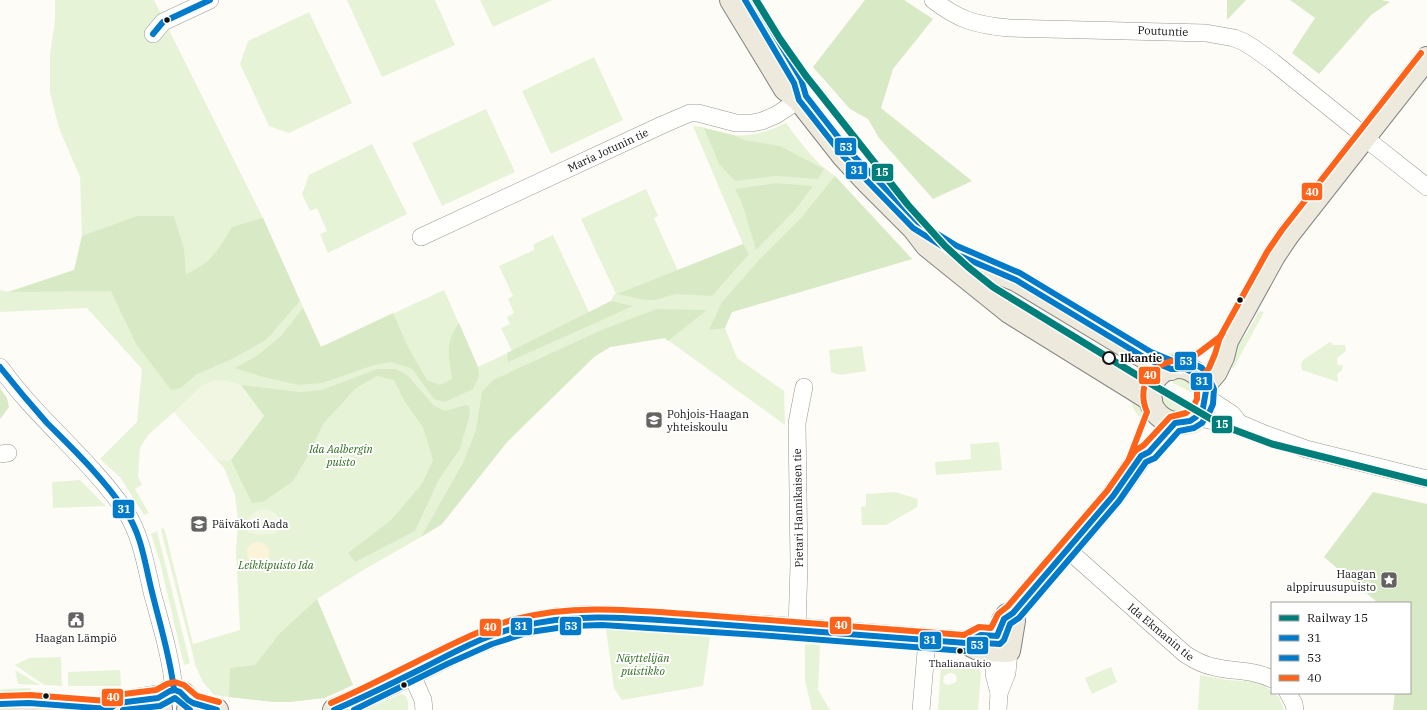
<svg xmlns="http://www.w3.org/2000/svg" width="1427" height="710" viewBox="0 0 1427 710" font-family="'IBM Plex Serif',serif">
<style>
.green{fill:#e7f3d7;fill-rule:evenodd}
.forest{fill:#d8eac5}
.sand{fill:#fcf4d9}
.pitch{fill:#f0f6e1}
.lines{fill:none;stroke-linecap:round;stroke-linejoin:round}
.minor-casing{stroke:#979795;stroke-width:18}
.major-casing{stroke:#858482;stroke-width:24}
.minor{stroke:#fffffe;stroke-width:17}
.major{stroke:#ede9dc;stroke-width:22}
.bus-1-casing{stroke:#fff;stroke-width:9}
.bus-2-casing{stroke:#fff;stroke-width:9}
.bus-3-casing{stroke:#fff;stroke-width:9}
.bus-1{stroke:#007ac9;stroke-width:6}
.bus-2{stroke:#007ac9;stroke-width:6}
.bus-3{stroke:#ff6319;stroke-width:6}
.rail-1-casing{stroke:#fff;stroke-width:10}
.rail-1{stroke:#007e79;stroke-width:7}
.bus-dot{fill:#111;stroke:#fff;stroke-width:1.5}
.stop-dot{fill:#fff;stroke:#111;stroke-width:2}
.labels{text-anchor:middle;stroke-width:4;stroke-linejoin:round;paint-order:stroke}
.bus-label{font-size:10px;fill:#111;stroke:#fff}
.street-label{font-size:11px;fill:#111;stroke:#fff}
.stop-label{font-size:11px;font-weight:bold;fill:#111;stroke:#fff;text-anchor:start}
.poi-label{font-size:11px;fill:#111;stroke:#fff;text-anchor:start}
.park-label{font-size:11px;font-style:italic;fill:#2f6b1f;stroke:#fff}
.line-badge{stroke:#fff;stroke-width:1.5}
.badge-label{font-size:11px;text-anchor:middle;font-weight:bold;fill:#fff}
</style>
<rect width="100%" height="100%" fill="#fdfcf7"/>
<g class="green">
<path d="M55,0H154L263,218L321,347L444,290L478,367L512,351L501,328L510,324L507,317L514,313L508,299L513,296L499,266L534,250V244L553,235L589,312L611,301L614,295L616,294L581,219L646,189L658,216L654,218L678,271L743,244L693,126C704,126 712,131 723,133C745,139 766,133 786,123C801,143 814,162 835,176L912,259L732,312L725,328L737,358L784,391L785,425L665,338L610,347L594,357L507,442L442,524L421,537L365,569L317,599L353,685L324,698L289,702H273L214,695L203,682L196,667L161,530L163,528L165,531L193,644L240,630L236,552L238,519L235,495L224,468L174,412L148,435L140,448L138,476L142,485L135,489L149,513L144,515L120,477L100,459L137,422L142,369L87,308L0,312V290L8,292L75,270L82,236L80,177L59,128L50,93V55L55,20Z"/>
<path d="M347,0H435L455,45L382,77Z"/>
<path d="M480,0H552L493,27Z"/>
<path d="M309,12L352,103L289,133L269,126L240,64L248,41Z"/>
<path d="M594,57L623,120L551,154L522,91Z"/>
<path d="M486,109L515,172L442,206L412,143Z"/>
<path d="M372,144L407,214L328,253L320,234L327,231L317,208L310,211L302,194L309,175Z"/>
<path d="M1259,311L1264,312L1233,369L1226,361L1247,333Z"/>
<path d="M1330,342L1333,345H1345L1346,351L1337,358L1338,365H1343L1342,370L1337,374L1338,382L1302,370L1301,365L1303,360Z"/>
<path d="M862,346L866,371L840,375L831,372L829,350Z"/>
<path d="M1177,352C1185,353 1190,353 1196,359L1187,361L1168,362L1158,355Z"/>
<path d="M1172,379C1182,377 1190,381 1195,390L1193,393L1173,383Z"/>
<path d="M1164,396L1182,407L1177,413C1169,412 1164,408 1161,401Z"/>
<path d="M1131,399L1142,403L1145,410L1146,421C1138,416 1131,409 1131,399Z"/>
<path d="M1197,426H1206C1197,436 1188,435 1177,435L1181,430Z"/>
<path d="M999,442L1002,470L936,475L935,462L971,459L970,444Z"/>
<path d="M80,480L106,506L53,508L52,482Z"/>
<path d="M895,492L918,499L917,507L886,525H862L861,507L866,506V494Z"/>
<path d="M157,531L190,663L184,665L160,562L151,534Z"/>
<path d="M606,629L710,637L703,686L622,700L614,688Z"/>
<path d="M805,644L820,645L818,690L830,710H812L805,681Z"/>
<path d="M61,657L62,686L44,685L15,665L29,658Z"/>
<path d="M941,663L974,665L979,668L981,673L978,710H938ZM949,673H953L957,676L956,682L949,685L945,684L943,682L944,676Z"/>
<path d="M1111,667L1117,682L1092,694L1085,678Z"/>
<path d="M15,670L40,685L18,684Z"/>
<path d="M120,670L121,686H68V672Z"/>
<path d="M1200,675L1227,680L1258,682L1268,688L1272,693L1279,697L1284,710H1198Z"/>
<path d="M31,688V692L0,693V690L4,689Z"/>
<path d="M401,694L406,696L408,702V710H364Z"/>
</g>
<g class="forest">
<path d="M865,0H904L933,19L893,69L881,108L972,181L933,199L879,138L868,119L850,109L813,67Z"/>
<path d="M1227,0H1246L1227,20Z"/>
<path d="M1290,0H1382L1390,2L1371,15L1319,74L1292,53L1315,18Z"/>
<path d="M704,128L733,135L744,140L780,146L824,169L818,179L776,176L735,181L719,164Z"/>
<path d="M835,176L912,259L732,312L725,328L709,330L722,302L759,260L801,218Z"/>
<path d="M776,183L813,186L795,210L756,250L743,206L735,189Z"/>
<path d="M137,216H174L184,249L186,274C212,263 218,250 232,227L263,218L300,301L266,340L230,360L197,374L181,388L171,390L136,344L111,291L8,292L74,270L82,236Z"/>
<path d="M743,244L749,254L712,296L676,294L655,300H645L617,294Z"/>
<path d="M611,301L633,306L508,362L507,353Z"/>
<path d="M303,308L321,347L393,313L408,347L427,380L440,385L452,379C449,355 444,344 459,323L478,367L479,376L473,389L445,402L434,399L413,370L408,367L391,362L374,365L322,383L298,385L260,376L235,368L258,355L281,336Z"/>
<path d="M657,309L707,310L668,341L665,338L610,347L594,357L507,442L442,524L421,537L463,463L476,430L482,392L493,380L606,328Z"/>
<path d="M377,369H396L408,376L433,405L445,411L466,405L469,406L470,414L460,449L438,481L415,531L355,562L348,553L391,520L422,484L433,460L423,427L405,402L394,380L377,376L356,388L323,424L309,454L293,481L263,502L252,503L231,460L264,416L241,385L299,392L322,390Z"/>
<path d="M0,388L7,398L9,407L0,419Z"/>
<path d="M1373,492L1427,504V710H1393L1395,693H1410V603H1378L1324,557Z"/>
<path d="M317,599L353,685L324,698L289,702H273L229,697L230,668L255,665L280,633Z"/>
</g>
<circle class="sand" cx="258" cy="553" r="11"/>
<g class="pitch">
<path d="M215,380L227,381L241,385L264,416L231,460L218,461L174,412L203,385Z"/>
<path d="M264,509L273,512L278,516L279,530L276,533C267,535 254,536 246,531C244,517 252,512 264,509Z"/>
</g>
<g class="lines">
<g class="minor-casing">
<g id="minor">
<path d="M933,0C959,20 976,25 1009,28L1206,33L1234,38L1244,42L1255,49L1273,62L1356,129L1365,138L1427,187"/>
<path d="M153,34L163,22L210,0"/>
<path d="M421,237L662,125L690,113H698L736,123H752L762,121L776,115L799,100"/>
<path d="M0,367C37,419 90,459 126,512C141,535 146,566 152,592C161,625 171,657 174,690"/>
<path d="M1206,397L1232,414L1239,423"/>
<path d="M1196,417L1226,424L1239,423L1265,434L1306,449L1427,479"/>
<path d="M0,454L8,453"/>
<path d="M1068,550L1185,654C1194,660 1203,665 1214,667C1234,672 1252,669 1272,679"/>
<path d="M797,630L799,564L797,423L804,387"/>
<path d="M997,636L994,674L999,693L998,710"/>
<path d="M411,673L423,700L424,710"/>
<path d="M999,693L1007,673L1009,651"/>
<path d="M1288,693L1294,704L1295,710"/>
<path d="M921,710L927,640"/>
</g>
</g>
<g class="major-casing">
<g id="major">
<path d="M731,0L785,89L799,100L843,156L868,183L913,228L927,246L1009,312L1151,400"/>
<path d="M944,248L953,253L973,263L1016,280L1147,359L1171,369"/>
<circle cx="1178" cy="395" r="28"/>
<path d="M1204,386L1216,372L1223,357L1227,341L1274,256L1288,235L1427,58"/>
<path d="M1003,620L1007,615L1013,613L1113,496L1141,456L1149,452L1156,445L1175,423"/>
<path d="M188,701L204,707L217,710"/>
<path d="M0,704L29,703L112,710"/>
<path d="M109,709L118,703L163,696"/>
<path d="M161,709C156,684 194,685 188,710"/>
<path d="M334,710C372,694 408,675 444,657C468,646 492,634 518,627C545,620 574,617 602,617L760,627L966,643L980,650L1009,651L1014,621L1013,613"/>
</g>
</g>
<use href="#minor" class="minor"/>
<use href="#major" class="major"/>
<g class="bus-1-casing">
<g id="bus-1">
<path d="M153,34L163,22L210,0"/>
<path d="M0,367C15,386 31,405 47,423C75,451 104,479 126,512C142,535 145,565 152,592C160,625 170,656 174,690"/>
<path d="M0,704L29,703L109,709L118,703L158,698L170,691L175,690L180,692L188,700L193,703L217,710"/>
<path d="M334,710C364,697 393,683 423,668C454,652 485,635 519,627C579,611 640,619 701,623C790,629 878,636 966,643L981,635L997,636L1004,619L1013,613L1113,496L1141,456L1149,452L1175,423L1190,421L1196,417L1203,408L1206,391L1201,380L1196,374L1186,369H1171L1147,359L1016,280L953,253L913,228L843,156L799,100L794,83L745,0"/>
</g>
</g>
<g class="bus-2-casing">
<g id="bus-2">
<path d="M123,710L160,706L175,698L190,710"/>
<path d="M354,710L447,664L492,644L530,632L571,626L602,625L759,635L965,651L983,643L1000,644L1004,640L1010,624L1019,618L1119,501L1146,462L1155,458L1179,431L1194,428L1202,423L1210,411L1213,404L1214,389L1208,376L1202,368L1188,361H1173L1151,352L1020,273L957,246L918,222L849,151L806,96L801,79L754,0"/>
</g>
</g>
<g class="bus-3-casing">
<g id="bus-3">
<path d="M1129,459L1147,412C1134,382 1157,356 1188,361L1221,336L1223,332"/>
<path d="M0,696L30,695L107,701L116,695L156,690L167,684L175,682L184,685L197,696L219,702"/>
<path d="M331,703C361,690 390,675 420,660C451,645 483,628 516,619C577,603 640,611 702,615C790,621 877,628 964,635L979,627L991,628L998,614L1008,606L1107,491L1135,451L1144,445L1170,417L1186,413L1193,407L1197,399V383L1209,368L1215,354L1220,337L1267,252L1282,230L1421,53"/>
</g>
</g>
<use href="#bus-1" class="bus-1"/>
<use href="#bus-2" class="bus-2"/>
<use href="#bus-3" class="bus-3"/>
<g class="rail-1-casing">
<path id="rail-1" d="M756,0L780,39L806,76L908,205L945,246L968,267L993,287L1153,385L1211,419L1232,429L1272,444L1427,483"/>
</g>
<use href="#rail-1" class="rail-1"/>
</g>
<defs>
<g id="school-square" transform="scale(0.9)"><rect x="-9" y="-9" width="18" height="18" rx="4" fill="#646362" stroke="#fff"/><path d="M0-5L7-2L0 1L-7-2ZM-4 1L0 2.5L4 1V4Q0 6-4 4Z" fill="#fff"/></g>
<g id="sight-square" transform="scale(0.9)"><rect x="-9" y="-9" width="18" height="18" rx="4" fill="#646362" stroke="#fff"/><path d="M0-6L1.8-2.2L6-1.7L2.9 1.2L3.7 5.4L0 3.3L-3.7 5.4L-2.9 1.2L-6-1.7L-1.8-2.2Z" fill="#fff"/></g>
<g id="civic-square" transform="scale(0.9)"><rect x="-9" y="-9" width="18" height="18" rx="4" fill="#646362" stroke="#fff"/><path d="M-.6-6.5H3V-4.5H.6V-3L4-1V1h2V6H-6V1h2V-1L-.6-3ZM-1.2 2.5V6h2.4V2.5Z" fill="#fff"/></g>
</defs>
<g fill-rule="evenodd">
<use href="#school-square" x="654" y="420"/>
<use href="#school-square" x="199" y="524"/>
<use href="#sight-square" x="1389" y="580"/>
<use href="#civic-square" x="76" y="620"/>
</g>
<g class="bus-dot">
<circle cx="167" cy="20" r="3.5"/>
<circle cx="1240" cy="300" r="3.5"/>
<circle cx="960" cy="651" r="3.5"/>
<circle cx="404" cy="685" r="3.5"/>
<circle cx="46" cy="696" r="3.5"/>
</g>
<circle class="stop-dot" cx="1109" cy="358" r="6"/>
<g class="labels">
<g class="bus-label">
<text x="960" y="667">Thalianaukio</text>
</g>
<g class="street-label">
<text transform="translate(1163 31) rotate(2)" y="4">Poutuntie</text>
<text transform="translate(608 150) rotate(-25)" y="4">Maria Jotunin tie</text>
<text transform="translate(798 508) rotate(-91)" y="4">Pietari Hannikaisen tie</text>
<text transform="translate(1161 632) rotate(40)" y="4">Ida Ekmanin tie</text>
</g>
<g class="stop-label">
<text x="1120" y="362">Ilkantie</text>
</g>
<g class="poi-label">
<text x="667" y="418">Pohjois-Haagan<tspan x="667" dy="13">yhteiskoulu</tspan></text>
<text x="212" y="528">Päiväkoti Aada</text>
<text x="1376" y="578" text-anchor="end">Haagan<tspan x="1376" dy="13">alppiruusupuisto</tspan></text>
<text x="76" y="642" text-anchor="middle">Haagan Lämpiö</text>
</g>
<g class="park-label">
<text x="341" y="453">Ida Aalbergin<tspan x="341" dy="13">puisto</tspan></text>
<text x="276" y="569">Leikkipuisto Ida</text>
<text x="643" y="662">Näyttelijän<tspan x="643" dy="13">puistikko</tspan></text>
</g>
</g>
<g class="line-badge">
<rect x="834" y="137" width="23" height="19" rx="4" fill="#007ac9"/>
<rect x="845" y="161" width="23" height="19" rx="4" fill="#007ac9"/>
<rect x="871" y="163" width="23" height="19" rx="4" fill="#007e79"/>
<rect x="1301" y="182" width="22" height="19" rx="4" fill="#ff6319"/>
<rect x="1174" y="351" width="23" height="20" rx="4" fill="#007ac9"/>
<rect x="1138" y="366" width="23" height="19" rx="4" fill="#ff6319"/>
<rect x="1190" y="372" width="23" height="19" rx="4" fill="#007ac9"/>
<rect x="1211" y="415" width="22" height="19" rx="4" fill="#007e79"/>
<rect x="112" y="499" width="23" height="20" rx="4" fill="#007ac9"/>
<rect x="829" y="616" width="23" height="19" rx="4" fill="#ff6319"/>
<rect x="559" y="616" width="23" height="20" rx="4" fill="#007ac9"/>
<rect x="510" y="617" width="23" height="19" rx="4" fill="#007ac9"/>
<rect x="479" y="618" width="23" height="19" rx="4" fill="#ff6319"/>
<rect x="919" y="631" width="23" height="19" rx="4" fill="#007ac9"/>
<rect x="966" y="636" width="23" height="19" rx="4" fill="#007ac9"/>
<rect x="101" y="688" width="23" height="19" rx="4" fill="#ff6319"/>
</g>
<g class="badge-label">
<text x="846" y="151">53</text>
<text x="857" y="174">31</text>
<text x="882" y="176">15</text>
<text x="1312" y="196">40</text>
<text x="1186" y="365">53</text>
<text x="1150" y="379">40</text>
<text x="1202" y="385">31</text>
<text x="1222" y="428">15</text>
<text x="124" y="513">31</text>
<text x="841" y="629">40</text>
<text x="571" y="630">53</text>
<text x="521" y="630">31</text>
<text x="490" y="631">40</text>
<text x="930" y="644">31</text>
<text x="977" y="649">53</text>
<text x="113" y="701">40</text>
</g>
<rect x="1271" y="602" width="140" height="92" fill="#ffffff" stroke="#a0a0a0"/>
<rect x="1279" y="615" width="20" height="6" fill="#007e79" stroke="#a0a0a0"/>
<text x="1307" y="622" font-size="12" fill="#111111">Railway 15</text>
<rect x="1279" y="635" width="20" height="6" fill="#007ac9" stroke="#a0a0a0"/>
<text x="1307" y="642" font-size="12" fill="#111111">31</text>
<rect x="1279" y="655" width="20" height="6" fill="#007ac9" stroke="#a0a0a0"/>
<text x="1307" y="662" font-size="12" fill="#111111">53</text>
<rect x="1279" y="675" width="20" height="6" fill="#ff6319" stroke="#a0a0a0"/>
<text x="1307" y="682" font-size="12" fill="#111111">40</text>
</svg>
